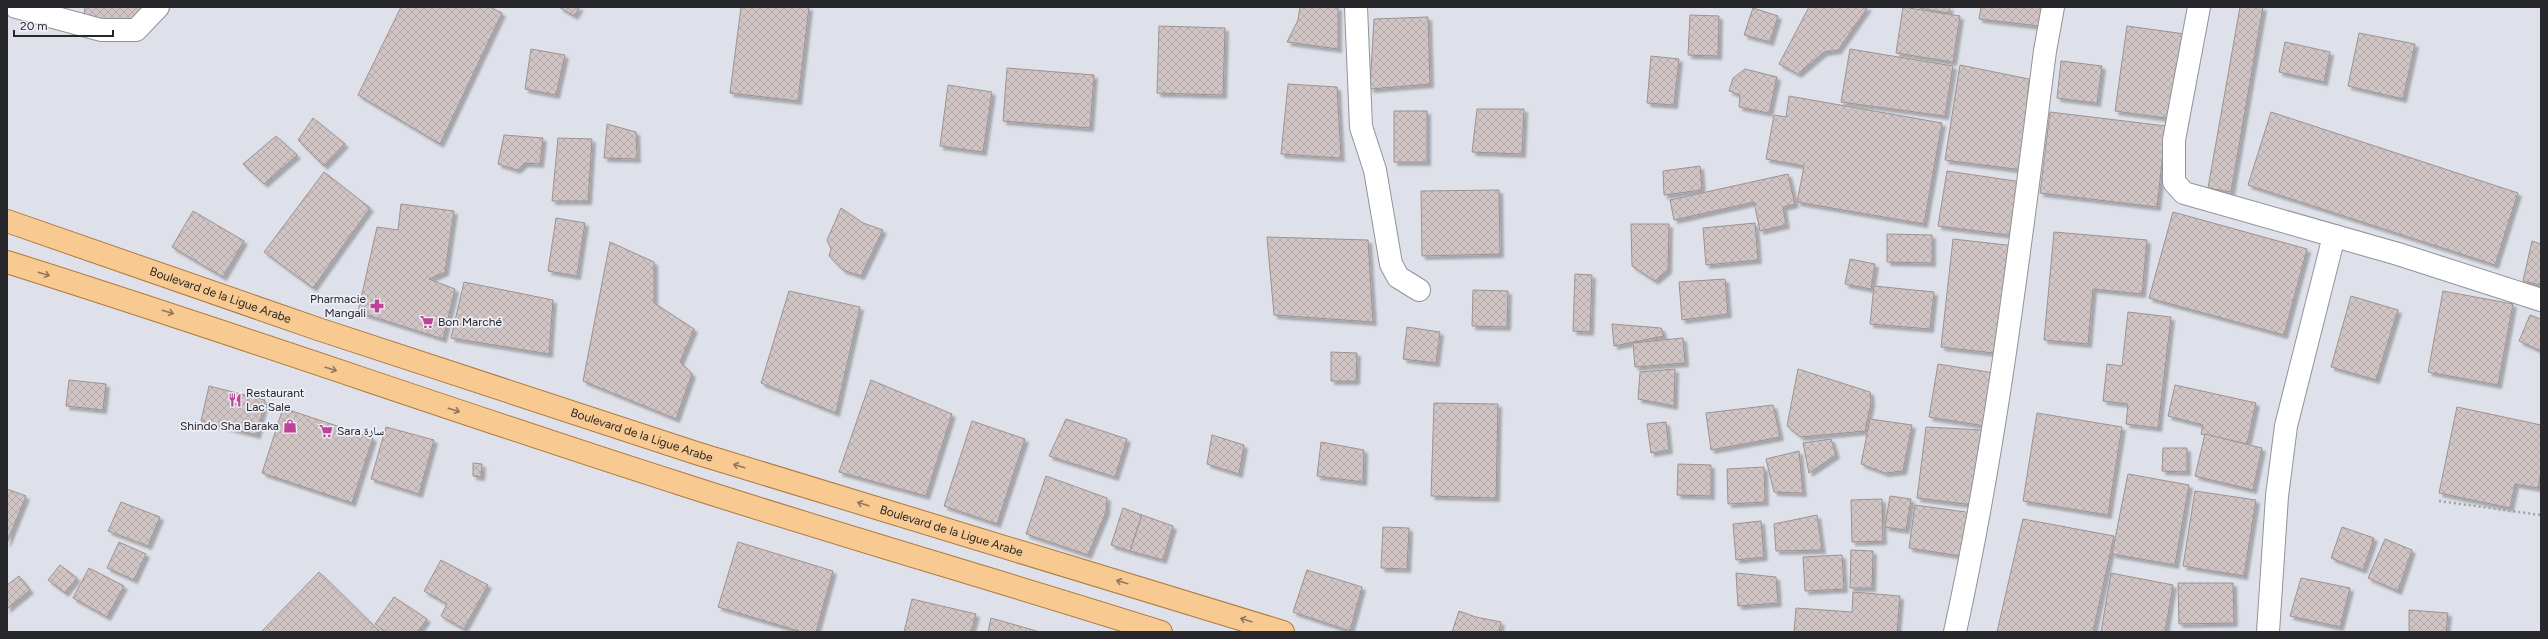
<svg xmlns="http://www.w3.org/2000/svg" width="2548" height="639" viewBox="0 0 2548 639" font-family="Figtree,'Noto Naskh Arabic',sans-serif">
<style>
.building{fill:url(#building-cross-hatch);stroke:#9d9291;filter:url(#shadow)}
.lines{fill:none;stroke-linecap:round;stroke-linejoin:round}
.minor-casing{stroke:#91929b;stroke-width:24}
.major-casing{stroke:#ac793e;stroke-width:24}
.path{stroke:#9fa1a8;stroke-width:2.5;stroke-dasharray:2 3;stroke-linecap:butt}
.minor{stroke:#fff;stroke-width:22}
.major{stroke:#f8c991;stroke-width:22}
.oneway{stroke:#90785e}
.labels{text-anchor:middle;stroke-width:3.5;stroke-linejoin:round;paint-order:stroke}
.street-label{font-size:12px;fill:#27272b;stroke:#edeef7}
.poi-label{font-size:12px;fill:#27272b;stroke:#edeef7;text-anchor:start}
</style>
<defs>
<pattern id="building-cross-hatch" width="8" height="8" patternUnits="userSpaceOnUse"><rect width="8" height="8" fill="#d0c5c4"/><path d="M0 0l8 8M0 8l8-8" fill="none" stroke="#b3a9a9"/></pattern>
<filter id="shadow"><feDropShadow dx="3.5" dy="3.5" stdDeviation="1" flood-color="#0004"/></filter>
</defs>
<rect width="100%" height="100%" fill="#dfe1ea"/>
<g class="building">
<path d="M85,7H141L137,27L84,15Z"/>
<path d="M401,7H490L502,13L440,144L358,95Z"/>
<path d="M559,7H580L574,16Z"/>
<path d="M741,7H809L798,101L730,93Z"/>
<path d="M1300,7H1338V49L1287,42L1298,20Z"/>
<path d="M1809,7H1868L1838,50L1824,52L1798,74L1779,64Z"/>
<path d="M1903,7L1960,16L1953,62L1896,53Z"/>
<path d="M1914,7H1950L1948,13Z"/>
<path d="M1981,7H2042L2039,26L1979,19Z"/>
<path d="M2240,7H2263L2231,192L2208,188Z"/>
<path d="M1753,8L1778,16L1770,42L1744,35Z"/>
<path d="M1690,15L1719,16L1718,56L1688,55Z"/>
<path d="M1428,17L1430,84L1370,89L1374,19Z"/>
<path d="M1159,26L1225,28L1223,95L1157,93Z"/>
<path d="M2127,26L2185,34L2173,119L2115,111Z"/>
<path d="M2359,33L2415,44L2403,99L2348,86Z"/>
<path d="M2285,42L2330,52L2324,82L2279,72Z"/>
<path d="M531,49L565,55L556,95L525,89Z"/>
<path d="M1850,49L1953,66L1945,116L1841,102Z"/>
<path d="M1651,56L1679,59L1674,105L1647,103Z"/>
<path d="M2061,61L2102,66L2097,103L2057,98Z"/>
<path d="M1960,65L2029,79L2022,170L1945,160Z"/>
<path d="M1007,68L1094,75L1090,128L1003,121Z"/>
<path d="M1745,69L1777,77L1769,113L1739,107L1740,95L1729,91L1733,78Z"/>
<path d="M1288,84L1337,87L1341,158L1281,154Z"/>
<path d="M948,85L992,92L983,152L940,146Z"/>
<path d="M1789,96L1942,123L1924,224L1797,202L1804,166L1766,159L1774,115L1786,117Z"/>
<path d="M1477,109H1524L1522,154L1472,152Z"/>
<rect x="1394" y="111" width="33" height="51"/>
<path d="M2050,112L2166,126L2157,207L2040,193Z"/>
<path d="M2271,112L2518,193L2495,265L2248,185Z"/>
<path d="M313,118L345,144L324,166L298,140Z"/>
<path d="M607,124L636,132L637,159L604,158Z"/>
<path d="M504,135L543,138L540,164L525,163L517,170L498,164Z"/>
<path d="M276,136L297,155L264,184L243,164Z"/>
<path d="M558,138L592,139L588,201H552Z"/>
<path d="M1700,166L1702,190L1664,195L1663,171Z"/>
<path d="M1947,171L2022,182L2018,213L2009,235L1938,226Z"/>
<path d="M324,172L370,208L313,288L264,252Z"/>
<path d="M1788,174L1795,204L1783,207L1786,225L1760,231L1754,202L1674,220L1670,200Z"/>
<path d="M1499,190L1500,254L1422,256L1421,191Z"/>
<path d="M401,204L454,211L445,272L429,279L455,289L443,339L358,312L377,227L398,230Z"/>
<path d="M841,208L863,223L883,230L861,276L843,270L829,256L831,249L827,240Z"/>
<path d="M193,211L244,241L223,277L172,247Z"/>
<path d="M2173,212L2307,249L2284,335L2149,298Z"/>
<path d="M556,218L585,223L577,276L548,271Z"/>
<path d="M1755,223L1758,260L1706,265L1703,228Z"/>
<path d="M1631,224H1669L1668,270L1655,281L1632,266Z"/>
<path d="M2054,232L2147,240L2142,294L2093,289L2088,344L2044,340Z"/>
<path d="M1887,234L1932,235V263L1887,262Z"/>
<path d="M1267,237L1368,240L1373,322L1274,315Z"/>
<path d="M1953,239L2015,246L2003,354L1941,347Z"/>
<path d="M2532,241L2541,244V285L2523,281Z"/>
<path d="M610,242L654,262V303L694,329L680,362L692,374L676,419L583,381Z"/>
<path d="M1850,259L1875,264L1871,289L1845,284Z"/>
<path d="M1575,274L1592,275L1590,332L1573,331Z"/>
<path d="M1725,279L1728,314L1682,320L1679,282Z"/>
<path d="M464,282L553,300L549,354L451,338Z"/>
<path d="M1874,286L1934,292L1930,329L1870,324Z"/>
<path d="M1473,290L1508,291L1507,327L1472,326Z"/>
<path d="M789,291L860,307L836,413L761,383Z"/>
<path d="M2443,291L2513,304L2498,385L2428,372Z"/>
<path d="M2351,296L2398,310L2376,380L2331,367Z"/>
<path d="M2128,312L2171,317L2158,428L2126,424L2128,404L2103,401L2107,364L2122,366Z"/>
<path d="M2530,315L2541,319V351L2519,341Z"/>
<path d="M1612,324L1661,328L1664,336L1614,346Z"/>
<path d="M1407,327L1440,332L1436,363L1403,359Z"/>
<path d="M1683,338L1685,363L1635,367L1633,343Z"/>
<path d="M1331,352L1357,353L1356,381H1331Z"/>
<path d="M1938,364L1994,373L1985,426L1929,417Z"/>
<path d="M1675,369L1674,406L1638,399L1640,372Z"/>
<path d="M1798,369L1870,392L1871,403L1865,431L1801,437L1787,426Z"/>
<path d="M69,380L106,384L103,410L66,406Z"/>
<path d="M871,380L952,414L926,496L839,472Z"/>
<path d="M2175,385L2256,403L2247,444L2201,434L2203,425L2168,416Z"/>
<path d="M209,386L265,400L257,435L201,421Z"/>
<path d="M1434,403L1498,404L1496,498L1431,496Z"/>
<path d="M1773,405L1780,437L1711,450L1706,413Z"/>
<path d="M2457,407L2541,425V473L2538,488L2515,484L2510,508L2439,493Z"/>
<path d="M283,408L373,438L352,503L262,473Z"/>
<path d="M2037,413L2122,427L2108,515L2023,501Z"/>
<path d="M1066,419L1127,439L1115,477L1049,456Z"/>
<path d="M1870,419L1912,425L1903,471L1885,473L1861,464Z"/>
<path d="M972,421L1025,439L997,524L944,506Z"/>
<path d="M1666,422L1669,450L1651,453L1647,424Z"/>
<path d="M386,427L434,440L419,494L371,479Z"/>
<path d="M1926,427L1982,430L1973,505L1917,498Z"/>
<path d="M2205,434L2262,448L2253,490L2195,476Z"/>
<path d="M1212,435L1244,445L1239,474L1207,464Z"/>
<path d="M1831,439L1836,455L1809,473L1803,443Z"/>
<path d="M1321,442L1364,450L1363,482L1317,476Z"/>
<path d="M2163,448H2187V472L2162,471Z"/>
<path d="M1799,451L1803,493L1774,492L1766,459Z"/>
<path d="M473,463L482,464L481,477L473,476Z"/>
<path d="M1678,464L1711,465V496L1677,495Z"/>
<path d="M1764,467L1765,502L1728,504L1727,469Z"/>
<path d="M2128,474L2189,485L2175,565L2112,554Z"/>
<path d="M1046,476L1107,498L1106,512L1088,555L1026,534Z"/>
<path d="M7,489L26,496L7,543Z"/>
<path d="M2195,491L2256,500L2244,576L2183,566Z"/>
<path d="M1890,496L1911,499L1906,530L1885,527Z"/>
<path d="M1882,499L1883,541L1852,542L1851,500Z"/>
<path d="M121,502L160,517L148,546L108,531Z"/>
<path d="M1915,505L1973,513L1967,557L1909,548Z"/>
<path d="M1123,508L1142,515L1130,551L1111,545Z"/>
<path d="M1142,515L1173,526L1163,560L1130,551Z"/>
<path d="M1817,515L1822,550L1776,551L1774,524Z"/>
<path d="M2023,519L2114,536L2093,632H1997Z"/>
<path d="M1761,521L1764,557L1736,560L1733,524Z"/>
<path d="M1383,527L1409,528L1407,569L1381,568Z"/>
<path d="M2342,527L2374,538L2363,570L2331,558Z"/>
<path d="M2385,539L2412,550L2398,591L2368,578Z"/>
<path d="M119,542L146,554L134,580L107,568Z"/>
<path d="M738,542L833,571L816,632H802L718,607Z"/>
<path d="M1851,550L1873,551L1872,588H1850Z"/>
<path d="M1842,555L1844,589L1805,591L1803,557Z"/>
<path d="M441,560L488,585L464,629L441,616L447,604L424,591Z"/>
<path d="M60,565L77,578L65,593L48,580Z"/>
<path d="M89,568L124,586L107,617L73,598Z"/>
<path d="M1307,570L1362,587L1350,631L1293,612Z"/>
<path d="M319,572L380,632H261Z"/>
<path d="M1736,573L1776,577L1778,603L1738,606Z"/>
<path d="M2111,573L2173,585L2165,632H2101Z"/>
<path d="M19,576L30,590L7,609V585Z"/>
<path d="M2301,578L2350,588L2340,627L2290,616Z"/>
<path d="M2178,583H2233L2234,623L2179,624Z"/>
<path d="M1853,592L1900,596L1897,632H1794L1796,608L1852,612Z"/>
<path d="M394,597L427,619L418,632H386L375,624Z"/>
<path d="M912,599L976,614L971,632H904Z"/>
<path d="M2409,610L2448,613L2446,632H2409Z"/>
<path d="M1459,611L1476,617L1501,622L1499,632H1452Z"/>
<path d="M991,618L1040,632H988Z"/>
</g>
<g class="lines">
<g class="minor-casing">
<g id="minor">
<path d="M16,7L101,30H136L158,7"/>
<path d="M1356,7L1361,127L1375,170L1391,264L1398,277L1419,290"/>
<path d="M2199,7L2174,140V182L2184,193L2398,254L2541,300"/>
<path d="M1955,632C1997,441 2020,245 2045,51L2053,7"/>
<path d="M2268,632L2277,496L2286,426L2334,236"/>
</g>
</g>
<g class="major-casing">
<g id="major">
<path id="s1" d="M7,221L318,329L696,453L1283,632"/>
<path d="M7,262C234,333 458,413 684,485C842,536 1003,582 1161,632"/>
</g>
</g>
<path class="path" d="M2439,501L2541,515"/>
<use href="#minor" class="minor"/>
<use href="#major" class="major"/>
</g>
<defs><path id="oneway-shaft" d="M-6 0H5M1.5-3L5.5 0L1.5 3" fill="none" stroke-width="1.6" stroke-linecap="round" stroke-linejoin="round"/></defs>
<g class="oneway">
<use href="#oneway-shaft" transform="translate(44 274) rotate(17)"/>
<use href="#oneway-shaft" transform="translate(168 312) rotate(17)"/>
<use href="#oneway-shaft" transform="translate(331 369) rotate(18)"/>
<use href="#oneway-shaft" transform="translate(454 410) rotate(18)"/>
<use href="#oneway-shaft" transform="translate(739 466) rotate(-163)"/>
<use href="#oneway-shaft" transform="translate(863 504) rotate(-163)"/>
<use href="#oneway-shaft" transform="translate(1122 582) rotate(-163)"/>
<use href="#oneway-shaft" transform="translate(1246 620) rotate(-163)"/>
</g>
<defs>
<g id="pharmacy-bare" transform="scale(1.08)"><path d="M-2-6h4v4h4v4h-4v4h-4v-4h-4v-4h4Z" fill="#bc4397" stroke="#edeef7" stroke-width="2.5" paint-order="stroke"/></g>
<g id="supermarket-bare" transform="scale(1.08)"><path d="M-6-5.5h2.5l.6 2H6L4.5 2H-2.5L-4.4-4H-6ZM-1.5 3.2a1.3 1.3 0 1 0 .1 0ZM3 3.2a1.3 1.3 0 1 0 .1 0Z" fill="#bc4397" stroke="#edeef7" stroke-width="2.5" paint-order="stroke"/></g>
<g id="restaurant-bare" transform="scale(1.08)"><path d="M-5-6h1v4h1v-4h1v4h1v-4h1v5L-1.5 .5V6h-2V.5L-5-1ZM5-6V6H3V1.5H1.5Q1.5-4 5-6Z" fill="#bc4397" stroke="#edeef7" stroke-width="2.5" paint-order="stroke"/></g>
<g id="shop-bare" transform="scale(1.08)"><path d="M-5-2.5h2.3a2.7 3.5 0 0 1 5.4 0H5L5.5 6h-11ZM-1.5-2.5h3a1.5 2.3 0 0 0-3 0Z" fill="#bc4397" stroke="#edeef7" stroke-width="2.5" paint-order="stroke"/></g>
</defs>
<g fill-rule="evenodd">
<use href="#pharmacy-bare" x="377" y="306"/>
<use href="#supermarket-bare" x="427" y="322"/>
<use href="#restaurant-bare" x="235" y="400"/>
<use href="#shop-bare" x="290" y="426"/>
<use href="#supermarket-bare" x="326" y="431"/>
</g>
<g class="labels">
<g class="street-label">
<text dy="4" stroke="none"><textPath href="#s1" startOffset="226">Boulevard de la Ligue Arabe</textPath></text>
<text dy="4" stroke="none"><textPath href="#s1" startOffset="670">Boulevard de la Ligue Arabe</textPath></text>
<text dy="4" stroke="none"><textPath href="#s1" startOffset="994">Boulevard de la Ligue Arabe</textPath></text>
</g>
<g class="poi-label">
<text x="366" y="303" text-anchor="end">Pharmacie<tspan x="366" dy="14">Mangali</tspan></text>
<text x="438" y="326">Bon Marché</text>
<text x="246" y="397">Restaurant<tspan x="246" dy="14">Lac Sale</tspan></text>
<text x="279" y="430" text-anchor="end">Shindo Sha Baraka</text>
<text x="337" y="435">Sara سارة</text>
</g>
</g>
<rect width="2548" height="639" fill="none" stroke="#27272b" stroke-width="16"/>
<path d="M14 30v6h99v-6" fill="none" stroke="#27272b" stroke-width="2"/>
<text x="20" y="30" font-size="12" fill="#27272b" stroke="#edeef7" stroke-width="3" paint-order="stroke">20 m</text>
</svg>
